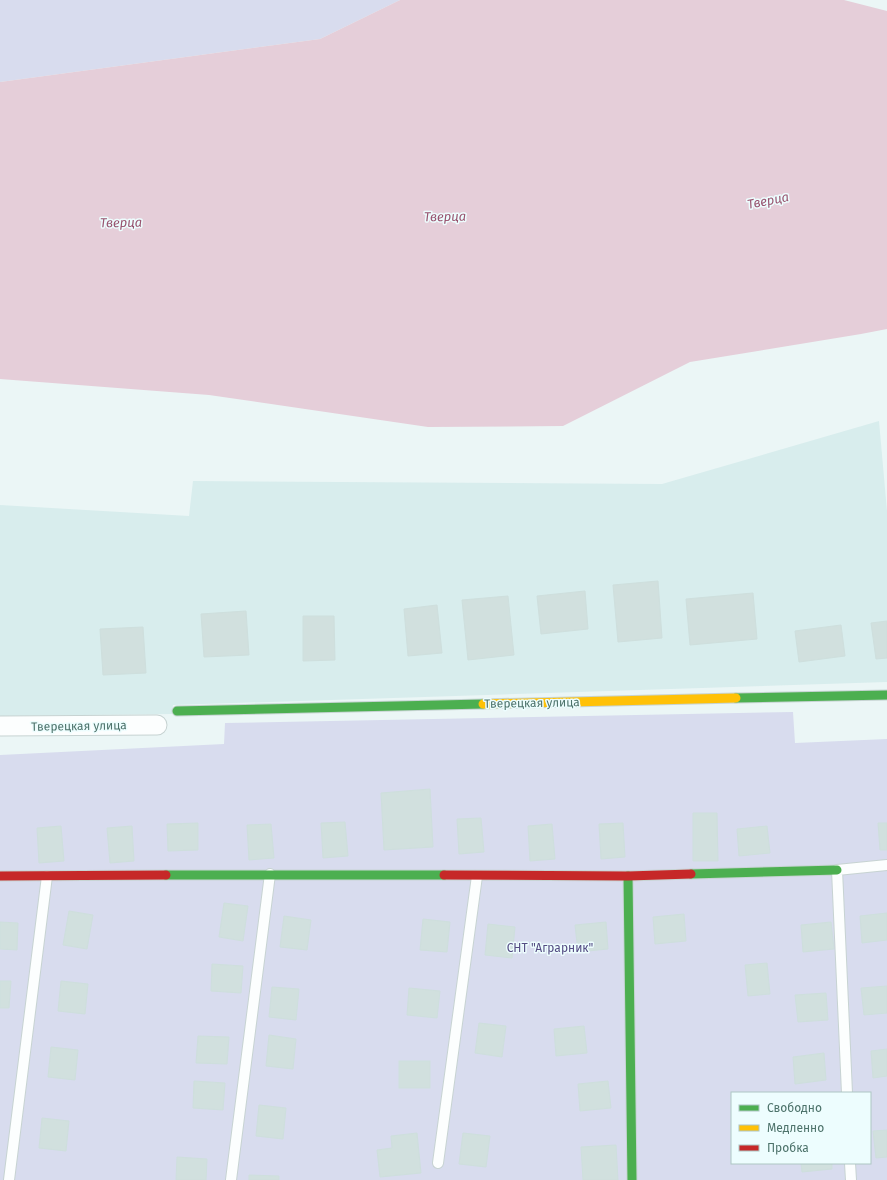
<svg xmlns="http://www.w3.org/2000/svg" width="887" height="1180" viewBox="0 0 887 1180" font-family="'Fira Sans',sans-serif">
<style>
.residential{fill:#d8eded}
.green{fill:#d8dcee;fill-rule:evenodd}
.water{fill:#e5ced9}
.building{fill:#d1e0de;stroke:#cedfdd}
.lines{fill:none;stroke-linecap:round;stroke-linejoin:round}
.lane-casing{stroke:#c7d3d2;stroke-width:12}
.street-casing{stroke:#c7d3d2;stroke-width:21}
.fast-casing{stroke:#c7d4d3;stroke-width:11}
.slow-casing{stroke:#c7d4d3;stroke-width:11}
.jam-casing{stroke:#c7d4d3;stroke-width:11}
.lane{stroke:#fcfefe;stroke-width:10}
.street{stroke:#fcfefe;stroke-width:19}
.fast{stroke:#4caf50;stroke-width:9}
.slow{stroke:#ffc107;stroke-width:9}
.jam{stroke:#c62828;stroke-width:9}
.labels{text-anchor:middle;stroke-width:3;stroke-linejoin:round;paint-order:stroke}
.street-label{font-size:12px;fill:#4d736b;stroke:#edfdfe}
.park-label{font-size:12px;fill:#544c83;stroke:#edfdfe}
.water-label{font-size:13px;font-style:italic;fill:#98536f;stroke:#edfdfe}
</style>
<rect width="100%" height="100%" fill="#ebf6f6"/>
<path class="residential" d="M879,421L887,511V682L173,705L172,714L0,716V505L189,516L193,481L662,484Z"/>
<g class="green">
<path d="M0,0H400L320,39L0,82Z"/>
<path d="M793,712L795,743L887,739V1180H0V755L224,744L225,723ZM732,1093H870V1163H732Z"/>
</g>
<path class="water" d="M400,0H844L887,11V329L861,334L690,362L563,426L428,427L209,395L0,379V82L320,39Z"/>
<g class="building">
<path d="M658,581L662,638L618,642L613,585Z"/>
<path d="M585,591L588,629L541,634L537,596Z"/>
<path d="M753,593L757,639L690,645L686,599Z"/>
<path d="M508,596L514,655L468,660L462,600Z"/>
<path d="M437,605L442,653L408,656L404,609Z"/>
<path d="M246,611L249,655L204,657L201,614Z"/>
<path d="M303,616H334L335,660L303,661Z"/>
<path d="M887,621V658L876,659L871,623Z"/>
<path d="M841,625L845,656L799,662L795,631Z"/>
<path d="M143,627L146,673L103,675L100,629Z"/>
<path d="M430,789L433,847L384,850L381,793Z"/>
<path d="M693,813H717L718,861H693Z"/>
<path d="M481,818L484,852L459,854L457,819Z"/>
<path d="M345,822L348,856L323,858L321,823Z"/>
<path d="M198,823V850L168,851L167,824Z"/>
<path d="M623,823L625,857L601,859L599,824Z"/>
<path d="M878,823H887V850H880Z"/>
<path d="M271,824L274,858L249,860L247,825Z"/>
<path d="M552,824L555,859L530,861L528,826Z"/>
<path d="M61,826L64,861L39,863L37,828Z"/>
<path d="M132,826L134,861L110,863L107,828Z"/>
<path d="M767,826L770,853L739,856L737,829Z"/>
<path d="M224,903L248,906L243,941L219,937Z"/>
<path d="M69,911L93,915L87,949L63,945Z"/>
<path d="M887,913V940L862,943L860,916Z"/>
<path d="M684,914L686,941L655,944L653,917Z"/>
<path d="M284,916L311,920L307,950L280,947Z"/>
<path d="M423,919L450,922L447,952L420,950Z"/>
<path d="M0,922L18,923L17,950L0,949Z"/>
<path d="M606,922L608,949L578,952L575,925Z"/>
<path d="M831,922L834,949L803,952L801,925Z"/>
<path d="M488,924L515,927L512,958L485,955Z"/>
<path d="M767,963L770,994L748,996L745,965Z"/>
<path d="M212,964L243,966L241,993L211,991Z"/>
<path d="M0,981H11L9,1008H0Z"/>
<path d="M61,981L88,984L85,1014L58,1011Z"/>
<path d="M887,986V1013L864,1015L861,988Z"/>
<path d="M272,987L299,989L296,1020L269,1017Z"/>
<path d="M409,988L440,991L437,1018L407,1015Z"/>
<path d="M826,993L828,1020L798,1022L795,995Z"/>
<path d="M479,1023L506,1026L502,1057L475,1053Z"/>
<path d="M584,1026L587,1053L556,1056L554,1029Z"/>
<path d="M269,1035L296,1039L293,1069L266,1066Z"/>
<path d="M198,1036L229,1037L227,1064L196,1063Z"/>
<path d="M51,1047L78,1050L75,1080L48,1077Z"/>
<path d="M887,1049V1076L873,1078L871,1051Z"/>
<path d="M824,1053L826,1080L795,1084L793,1057Z"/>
<rect x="399" y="1061" width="31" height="27"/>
<path d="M194,1081L225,1083L223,1110L193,1108Z"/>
<path d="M608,1081L611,1108L580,1111L578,1084Z"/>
<path d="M259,1105L286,1108L283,1139L256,1136Z"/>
<path d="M42,1118L69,1121L66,1151L39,1148Z"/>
<path d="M887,1130V1157L876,1158L873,1131Z"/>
<path d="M417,1133L421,1173L380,1177L377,1150L392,1148L391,1136Z"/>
<path d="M463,1133L490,1136L486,1167L459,1164Z"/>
<path d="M616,1145L618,1180H583L581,1147Z"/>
<path d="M177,1157L207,1159L206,1180H176Z"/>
<path d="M801,1163H832V1169L802,1172Z"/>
<path d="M249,1175L279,1176V1180H249Z"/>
</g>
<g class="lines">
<g class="lane-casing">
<g id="lane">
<path d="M847,1093L837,870L887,865"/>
<path d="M438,1163L477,876"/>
<path d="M850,1163L851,1180"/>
<path d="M9,1180L47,876"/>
<path d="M231,1180L270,874"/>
</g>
</g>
<g class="street-casing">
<path id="street" d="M0,726L157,725"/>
</g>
<g class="fast-casing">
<g id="fast">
<path d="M736,698L887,695"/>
<path d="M177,711L483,704"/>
<path d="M691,874L837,870"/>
<path d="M166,875H444"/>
<path d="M628,876L632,1180"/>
</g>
</g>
<g class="slow-casing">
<path id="slow" d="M483,704L736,698"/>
</g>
<g class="jam-casing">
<g id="jam">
<path d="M444,875L628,876L691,874"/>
<path d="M0,876L166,875"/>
</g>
</g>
<use href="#lane" class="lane"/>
<use href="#street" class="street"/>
<use href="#fast" class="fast"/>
<use href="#slow" class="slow"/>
<use href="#jam" class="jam"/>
</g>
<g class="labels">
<g class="street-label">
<text transform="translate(532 703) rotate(-1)" y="4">Тверецкая улица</text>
<text transform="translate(79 726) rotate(-1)" y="4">Тверецкая улица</text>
</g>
<g class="park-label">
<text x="550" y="952">СНТ "Аграрник"</text>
</g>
<g class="water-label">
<text transform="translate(768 200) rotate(-11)" y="5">Тверца</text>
<text transform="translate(445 216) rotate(-1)" y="5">Тверца</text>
<text transform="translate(121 222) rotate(-1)" y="5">Тверца</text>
</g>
</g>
<rect x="731" y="1092" width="140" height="72" fill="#edfdfe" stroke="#adc6c3"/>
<rect x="739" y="1105" width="20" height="6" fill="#4caf50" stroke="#adc6c3"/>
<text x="767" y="1112" font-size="12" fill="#4d736b">Свободно</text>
<rect x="739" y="1125" width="20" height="6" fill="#ffc107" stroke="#adc6c3"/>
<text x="767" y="1132" font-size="12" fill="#4d736b">Медленно</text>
<rect x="739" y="1145" width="20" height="6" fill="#c62828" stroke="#adc6c3"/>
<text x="767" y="1152" font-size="12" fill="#4d736b">Пробка</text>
</svg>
